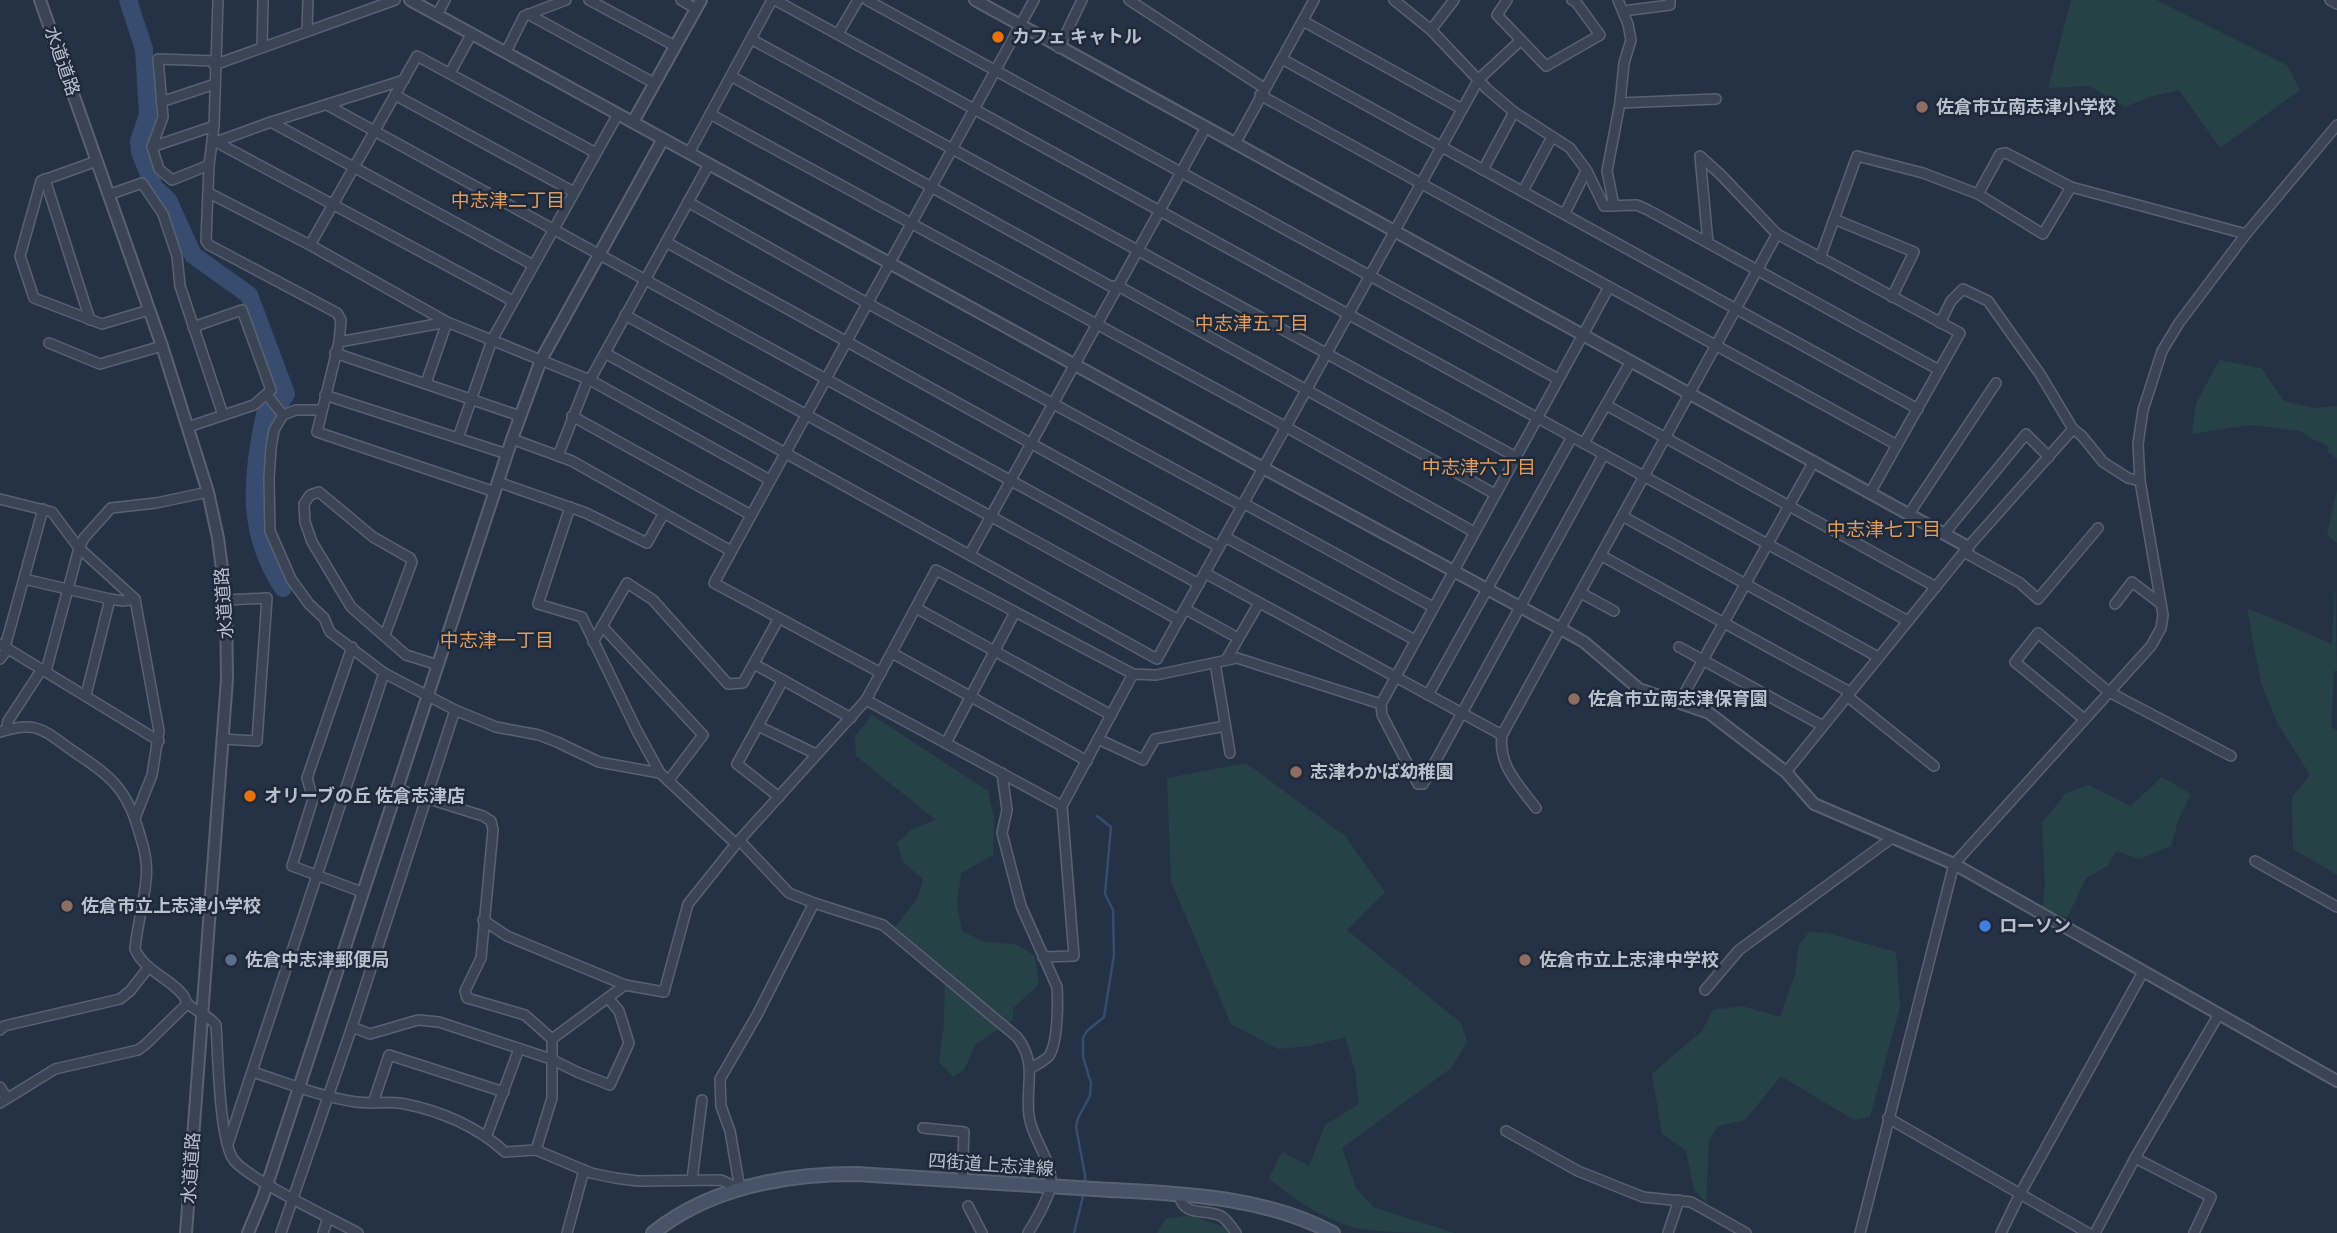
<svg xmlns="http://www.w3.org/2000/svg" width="2337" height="1233" viewBox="0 0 2337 1233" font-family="'Public Sans','Noto Sans JP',sans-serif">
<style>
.green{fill:#274247}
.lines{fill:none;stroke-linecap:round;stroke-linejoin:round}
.stream{stroke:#374c6e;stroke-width:2.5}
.river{stroke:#374c6e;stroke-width:18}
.minor-casing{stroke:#586272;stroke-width:12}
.tertiary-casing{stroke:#586272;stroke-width:14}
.secondary-casing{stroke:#586272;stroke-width:16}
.minor{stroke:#3a4455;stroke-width:9}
.tertiary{stroke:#3a4455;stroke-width:10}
.secondary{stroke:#475368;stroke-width:12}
.food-dot{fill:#e8710a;stroke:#1e293a;stroke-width:2.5}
.education-dot{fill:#8d6e63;stroke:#1e293a;stroke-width:2.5}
.shop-dot{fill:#3f7fe0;stroke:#1e293a;stroke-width:2.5}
.service-dot{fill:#5c6f8a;stroke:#1e293a;stroke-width:2.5}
.labels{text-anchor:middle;stroke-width:5;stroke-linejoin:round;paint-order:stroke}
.poi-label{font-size:18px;font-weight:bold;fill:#b8c0ce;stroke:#1e293a;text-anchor:start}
.street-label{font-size:18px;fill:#b8c0ce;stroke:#1e293a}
.neighbourhood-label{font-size:19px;fill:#df9c61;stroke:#1e293a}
</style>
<rect width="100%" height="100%" fill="#253246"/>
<g class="green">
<path d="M2071,0H2156L2287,65L2300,90L2220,148L2179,90L2152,96L2125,107L2090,86L2048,88Z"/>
<path d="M2219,360L2261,368L2284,401L2314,408L2337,406V459L2327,451L2329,447C2319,440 2310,441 2301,431L2251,425L2192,434L2196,404Z"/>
<path d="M2337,489V543L2327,535Z"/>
<path d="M2335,583L2337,671H2334L2331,726L2337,731V875L2293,849L2292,797L2310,775L2277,722L2261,683L2247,608L2332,644Z"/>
<path d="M872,715L988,791L994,818L993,855L961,873L957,904L962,931C971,935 980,941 989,942C1013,945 1014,940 1035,957L1039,984L1013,1008V1020L976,1044L964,1070L953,1077L939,1062L944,1024L945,969L895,927L917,899L923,879L903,862L897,843L912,829L936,820L856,756L855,736Z"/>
<path d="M1246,763L1345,836L1385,892L1347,930L1461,1023L1467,1042L1451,1068L1342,1148L1356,1188L1373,1207L1454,1233C1425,1233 1378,1233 1352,1227C1321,1217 1292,1199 1269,1178L1282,1152L1309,1166L1325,1125L1359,1104L1355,1070L1345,1037L1310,1046L1278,1049L1231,1024L1171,881L1167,778Z"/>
<path d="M2162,777L2191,794L2178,821L2171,846L2139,859L2116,851L2107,866L2086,878L2067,918L2043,907L2045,882L2042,823L2066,793L2088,785L2131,806Z"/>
<path d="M1809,932L1827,933L1896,952L1900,1007L1870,1117L1854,1120L1781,1076L1745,1120L1718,1126L1709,1140L1706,1202L1694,1190L1686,1151L1662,1133L1652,1074L1702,1031L1713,1010L1742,1006L1780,1017L1795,974L1799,945Z"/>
<path d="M1191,1215L1240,1233H1157L1166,1219Z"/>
</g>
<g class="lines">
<g class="stream">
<path d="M1085,1186V1175L1076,1127L1078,1118L1090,1096L1091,1083L1083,1057V1038L1087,1031L1104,1017L1114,955L1113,910L1105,894L1111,827L1097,816"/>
<path d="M1074,1233L1084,1192"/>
</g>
<path class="river" d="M128,0L144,49L148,115L139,141L140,152L154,187L168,200L193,255L249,295L286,394L280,403L265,414C252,477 245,531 283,588"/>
<g class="minor-casing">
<g id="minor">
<path d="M218,0L214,126L209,165L206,241L209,245L337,313L341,320L339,342"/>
<path d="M589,0L675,46"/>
<path d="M681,0L696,9"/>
<path d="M775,0L1908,621"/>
<path d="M867,0L1558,379"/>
<path d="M1129,0L1264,88"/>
<path d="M1394,0L1431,30L1487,89L1514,112L1570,148L1587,171L1604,206L1637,205L1648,210L1939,370"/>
<path d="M1507,0L1497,15L1546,66L1600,35L1576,2L1572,0"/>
<path d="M2330,0L2337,4"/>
<path d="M1623,11L1670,5V0"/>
<path d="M528,14L654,83"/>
<path d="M437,15L445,0"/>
<path d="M1303,21L1462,109"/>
<path d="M1431,30L1454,0"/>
<path d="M307,31L308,0"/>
<path d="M838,34L858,0"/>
<path d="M751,39L1516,457"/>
<path d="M262,47L263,0"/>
<path d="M1059,48L1082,0"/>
<path d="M506,52L524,16L566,0"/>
<path d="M1282,59L1918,409"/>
<path d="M214,65L395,0"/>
<path d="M450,73L472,33"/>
<path d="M731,76L1110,286H1118L1495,494"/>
<path d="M395,95L574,192"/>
<path d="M1260,95L1897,445"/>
<path d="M161,102L215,84"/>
<path d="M1620,103L1716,99"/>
<path d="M329,106L1199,584"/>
<path d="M710,114L1286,427L1474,532"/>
<path d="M271,122L533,265"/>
<path d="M216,142L271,122L404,80"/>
<path d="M1236,142L1314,0"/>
<path d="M218,143L513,301"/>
<path d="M152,147L214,126"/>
<path d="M689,153L772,0"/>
<path d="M97,161L41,181L20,256L34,298L102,324L149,310"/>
<path d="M209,165L172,180L159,169L152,147L163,117L158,59L215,61"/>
<path d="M1483,170L1514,112"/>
<path d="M45,179L90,320"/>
<path d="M1523,191L1552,137"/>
<path d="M209,193L310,245L447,322L590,380L770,480"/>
<path d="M1978,194L2000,154L2006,153L2071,187L2246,234"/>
<path d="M108,195L142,183L163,214L177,256L180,286L223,415"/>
<path d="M688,202L867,303L1242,506"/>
<path d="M1614,206L1607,171L1620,103L1624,63L1631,40L1628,24L1618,0"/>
<path d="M1565,213L1586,171"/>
<path d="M1834,219L1914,252L1892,297"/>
<path d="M666,242L1219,547"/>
<path d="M1708,243L1700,156L1721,175L1777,234L1960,333L1870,493"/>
<path d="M310,245L417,56L596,153"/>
<path d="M1820,258L1857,156L1923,173L1978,194L2043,234L2071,187"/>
<path d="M625,315L1179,620"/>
<path d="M1940,323L1951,301L1963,289L1988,301L2040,374L2073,429L2082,436L2103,462L2128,478L2140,481"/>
<path d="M49,343L100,364L162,346"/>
<path d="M335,353L520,416"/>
<path d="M605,353L1157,659L1479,79L1520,41"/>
<path d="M590,380L709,164"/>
<path d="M426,383L447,322L339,342L317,432L495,492"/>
<path d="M267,395L283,415L296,410H321"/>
<path d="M325,395L507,454"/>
<path d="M1606,405L1936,587"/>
<path d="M283,415L274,430L271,448L269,479L270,531L291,579L309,604L324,618L330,632L384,673L455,710L496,727L539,735L557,742L599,762L660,773"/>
<path d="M572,416L751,515"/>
<path d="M188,427L254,405L271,390L242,310L193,327"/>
<path d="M458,438L492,340L618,114"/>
<path d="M512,439L572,461L731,551"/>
<path d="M1584,443L1631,361"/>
<path d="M1604,454L1423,784H1418L1382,715L1381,704L1609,287"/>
<path d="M558,456L588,379"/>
<path d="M498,482L586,513L647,543L664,513"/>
<path d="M0,499L52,512L79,548L135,599L159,731L152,775L135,818"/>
<path d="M1243,503L1433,607"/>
<path d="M570,507L538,604L582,617L637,731L660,773L736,844"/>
<path d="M1909,514L1996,383"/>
<path d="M1624,517L1878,657"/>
<path d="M1944,534L2026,434L2049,457"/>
<path d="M1225,537L1415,640"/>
<path d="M1964,552L2020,583L2038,599L2098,528"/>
<path d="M970,554L1206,127"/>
<path d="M1602,556L1850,692"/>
<path d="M1205,573L1502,735"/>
<path d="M24,579L110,599L123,601L135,599"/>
<path d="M1581,593L1614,611"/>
<path d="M2115,604L2132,582L2161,604"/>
<path d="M916,608L1111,715"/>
<path d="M1185,609L1238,638"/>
<path d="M602,626L703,735L669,780"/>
<path d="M385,635L412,562L410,558L373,537L319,492L310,495L304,504L305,522L312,542L351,607L406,655L438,665"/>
<path d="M593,642L627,583L653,600L728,684L743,683L779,618"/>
<path d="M0,644L159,741"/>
<path d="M5,647L43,509"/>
<path d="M352,647L307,778L313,799L292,866L362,892"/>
<path d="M1679,647L1823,726"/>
<path d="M892,653L1087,761"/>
<path d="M0,659L8,649"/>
<path d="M1226,660L1259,603"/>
<path d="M1215,663L1230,753"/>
<path d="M754,664L851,718"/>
<path d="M46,671L79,548L84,538L111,508L156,503L208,492"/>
<path d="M881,673L714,583L1034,0"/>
<path d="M86,695L110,599"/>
<path d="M1428,695L1572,437"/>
<path d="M1847,696L1934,766"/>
<path d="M866,700L1062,806L1133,674"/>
<path d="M1679,703L1814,461"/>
<path d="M2084,719L2015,662L2038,633L2109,692L2231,756"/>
<path d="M758,726L816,754"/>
<path d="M6,730L8,721L42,669"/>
<path d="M0,732C37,720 43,730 73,751C110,776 127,788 139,832C144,848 148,862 146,880C144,903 137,926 135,949C144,971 170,978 183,995C187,1001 184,1000 189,1005C198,1012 208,1015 216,1025C218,1054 219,1137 233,1159C246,1178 334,1220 358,1233"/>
<path d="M222,739L257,741L267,598L226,600"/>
<path d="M1098,739L1143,760L1155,739L1225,726"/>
<path d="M946,743L1015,612"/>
<path d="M1786,772L1968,547L2073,429"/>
<path d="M1002,773L1007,810L1002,833L1021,906L1057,987C1058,1004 1058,1042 1049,1056C1045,1061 1035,1065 1030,1069"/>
<path d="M397,789L483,816L491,821L493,830L481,958L465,991L467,998L525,1015L552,1039V1098L536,1150"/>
<path d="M779,797L737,764L783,680"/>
<path d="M1536,808C1519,785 1498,766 1502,735L1777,234"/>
<path d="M740,841L789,893L814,903L883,925L1017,1037C1038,1064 1025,1086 1029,1116C1032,1139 1052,1159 1051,1184C1050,1196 1035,1222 1028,1233"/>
<path d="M2255,861L2337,907"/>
<path d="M483,920L507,936L625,985L664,992L688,904L736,844L866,700L936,570L1133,674L1156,675L1237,658L1381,704"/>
<path d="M1043,957L1074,956L1062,806"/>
<path d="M1705,990L1739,950L1892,838"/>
<path d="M352,1027L370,1034L418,1020L439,1022L551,1059L577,1072L610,1085L629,1043L619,1011L608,998"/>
<path d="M0,1030L4,1026L120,999L130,991L149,967"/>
<path d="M552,1039L625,985"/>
<path d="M253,1072C287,1083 321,1097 356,1102C372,1104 389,1101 405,1104C441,1111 478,1127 505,1152L536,1150L591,1173L615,1178L638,1181L721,1180L740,1189"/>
<path d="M0,1087L7,1098"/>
<path d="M0,1103L55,1069L138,1050L146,1044L187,1004"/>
<path d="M373,1103L389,1055L504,1092"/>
<path d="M1888,1118L2088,1233"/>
<path d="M923,1128L964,1132L962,1181"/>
<path d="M1506,1131L1578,1171L1643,1197L1691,1202L1746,1233"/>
<path d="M487,1135L519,1049"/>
<path d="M228,1144L384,673"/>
<path d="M2135,1158L2211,1197L2194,1233"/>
<path d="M692,1180L702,1100"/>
<path d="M740,1189L730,1131L721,1106L720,1079L757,1015L814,903"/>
<path d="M1179,1195C1184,1218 1204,1208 1221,1216C1227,1220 1232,1227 1236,1233"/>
<path d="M968,1206L982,1233"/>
<path d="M281,1233L352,1027L455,710"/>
<path d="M323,1233L328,1218"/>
<path d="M567,1233L584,1170"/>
<path d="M1668,1233L1679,1200"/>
<path d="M1860,1233L1954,864L2151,646L2161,628L2163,615L2140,481L2138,444L2143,410L2162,351L2179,323L2246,234L2337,125"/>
<path d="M2001,1233L2020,1194L2143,972"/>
<path d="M2095,1233L2135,1158L2219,1014"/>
</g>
</g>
<g class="tertiary-casing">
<g id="tertiary">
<path d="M40,0L162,346L208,492L218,538L226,600L227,679L186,1233"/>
<path d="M410,0L1263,468L1561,629L1584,642L1639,689L1709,713L1786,772L1814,804L1954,864L2337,1081"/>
<path d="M975,0L1968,547"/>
<path d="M633,122L701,0"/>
<path d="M248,1233L263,1197L512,439L541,360L663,139"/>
</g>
</g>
<g class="secondary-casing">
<path id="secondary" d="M653,1233C710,1187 785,1174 856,1174C935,1179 1015,1184 1094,1189C1175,1194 1260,1194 1333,1233"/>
</g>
<use href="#minor" class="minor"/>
<use href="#tertiary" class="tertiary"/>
<use href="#secondary" class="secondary"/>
</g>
<g class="food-dot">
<circle cx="998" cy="37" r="7"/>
<circle cx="250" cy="796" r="7"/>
</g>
<g class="education-dot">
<circle cx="1922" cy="107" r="7"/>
<circle cx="1574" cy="699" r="7"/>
<circle cx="1296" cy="772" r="7"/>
<circle cx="67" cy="906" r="7"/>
<circle cx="1525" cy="960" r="7"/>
</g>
<circle class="shop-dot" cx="1985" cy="926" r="7"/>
<circle class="service-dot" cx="231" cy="960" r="7"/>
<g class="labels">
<g class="poi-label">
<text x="1012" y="43">カフェ キャトル</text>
<text x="1936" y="113">佐倉市立南志津小学校</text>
<text x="1588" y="705">佐倉市立南志津保育園</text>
<text x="1310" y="778">志津わかば幼稚園</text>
<text x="264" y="802">オリーブの丘 佐倉志津店</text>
<text x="81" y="912">佐倉市立上志津小学校</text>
<text x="1999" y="932">ローソン</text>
<text x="245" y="966">佐倉中志津郵便局</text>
<text x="1539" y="966">佐倉市立上志津中学校</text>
</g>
<g class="street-label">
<text transform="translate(62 61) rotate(71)" y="6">水道道路</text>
<text transform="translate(224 603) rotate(-94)" y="6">水道道路</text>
<text transform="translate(991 1165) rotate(4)" y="6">四街道上志津線</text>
<text transform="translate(191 1168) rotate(-86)" y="6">水道道路</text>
</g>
<g class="neighbourhood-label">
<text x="508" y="207">中志津二丁目</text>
<text x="1252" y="330">中志津五丁目</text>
<text x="1479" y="474">中志津六丁目</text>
<text x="1884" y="536">中志津七丁目</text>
<text x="497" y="647">中志津一丁目</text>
</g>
</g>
</svg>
